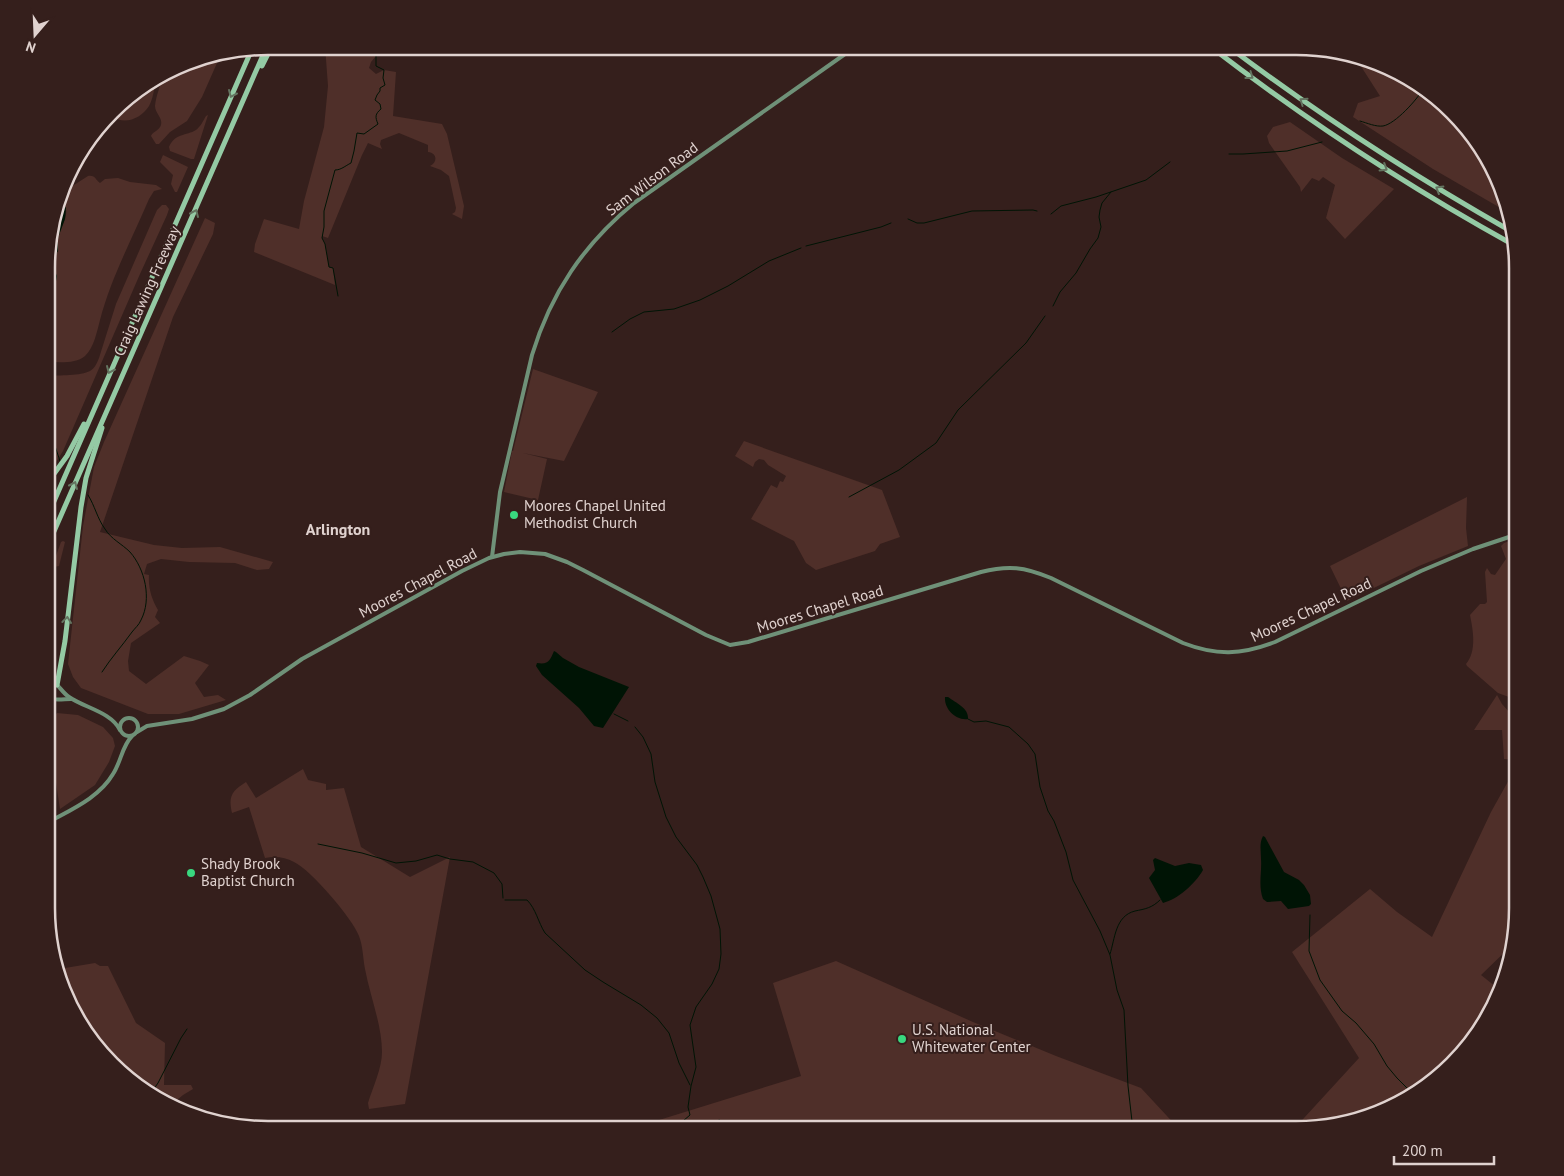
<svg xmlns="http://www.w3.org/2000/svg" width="1564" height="1176" viewBox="0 0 1564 1176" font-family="'PT Sans',sans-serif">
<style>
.green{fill:#4f2f29}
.water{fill:#001405}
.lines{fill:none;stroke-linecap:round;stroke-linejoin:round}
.stream{stroke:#001405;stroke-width:1}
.secondary{stroke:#6f9178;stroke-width:4}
.highway{stroke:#94caa4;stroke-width:5}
.oneway{stroke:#647460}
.poi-dot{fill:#39d87f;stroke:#351f1c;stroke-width:2}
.labels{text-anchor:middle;stroke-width:4;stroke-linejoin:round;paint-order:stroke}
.street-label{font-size:15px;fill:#e0d2cf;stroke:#351f1c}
.poi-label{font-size:15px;fill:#e0d2cf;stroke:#351f1c;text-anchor:start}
.neighbourhood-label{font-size:16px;font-weight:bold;fill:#e0d2cf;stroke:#351f1c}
.rim{fill:none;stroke:#e0d2cf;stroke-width:2.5}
</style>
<rect width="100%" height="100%" fill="#351f1c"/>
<g class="green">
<path d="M325,46H378L380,51L371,62L369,68L376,74L384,70L396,72L393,116L442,124L447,134L464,206L462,219L452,214L455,212L456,208L449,176L441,170L430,166C438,162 437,153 428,152V145L399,133L381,140L380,144L382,149L368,143L362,155L328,238L322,236V238L325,244L329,267L333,268L335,285L254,252L255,244L264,219L299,229L304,201L324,127L328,86Z"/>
<path d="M221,54L202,97L187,121L170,132L159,144H156L151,136C153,131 159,131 161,125C163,118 155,113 155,106C156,96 160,87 162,78L197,58Z"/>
<path d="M1355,57L1380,63L1442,101L1495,170L1504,210L1433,169L1353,117L1358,103L1380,96Z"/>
<path d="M156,82C154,89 153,99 149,106C141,119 123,126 111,115L122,101Z"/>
<path d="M208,115L194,159H191L170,151L169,147C175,133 186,136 196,130C201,126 203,121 206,116Z"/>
<path d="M1290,122L1342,158L1394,189L1345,239L1326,218L1335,185L1323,177L1319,181L1312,178L1301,192L1300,187L1269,143L1267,136L1273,127Z"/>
<path d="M163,155L188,167L177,192H175L171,184L173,175L160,162Z"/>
<path d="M88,176C96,175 95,180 100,183L105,179L118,178L130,182L156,185L162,189L154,191L149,199C132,239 111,278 100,320C97,331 94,348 85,356C76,364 60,362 48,362V297L56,281L57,276L51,263C53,258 57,254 58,248C58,245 57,242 57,240C59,227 74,212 61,202C63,196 65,193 68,187L74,185Z"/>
<path d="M162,205H166L169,209L167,215L140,274L63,451L48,475V376C59,375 81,376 90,371C95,368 97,363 99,358L116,304L157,210Z"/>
<path d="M205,218L215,223L213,234L173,317L100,532L154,545L182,548L220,547L273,562L269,569L257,570L235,563L189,562L161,559L147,564L144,574L149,575C148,588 152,600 158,610L155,617L160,623L131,643L128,661L129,671L146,684L184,656L200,661L209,665L195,683L204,697L218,695L226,700L179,714H148L81,688L73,677L68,664L83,526L94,467L104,442Z"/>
<path d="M533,369L598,392L564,461L523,453L547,459L538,500L504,492L512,451H513Z"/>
<path d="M744,441L882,490L900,537L880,544L875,551L816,570L806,563L794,541L751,519L771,485L777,488L780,481L783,482L786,476L768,465L764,460L759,459L755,462L753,467L735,456Z"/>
<path d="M1467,497L1466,528L1468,546L1419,566L1347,601L1330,566Z"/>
<path d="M1518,538L1517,700L1498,693L1467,666L1466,664C1477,651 1473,630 1470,615L1480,604H1485L1487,602L1485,572L1487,568L1491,574L1495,575L1506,559L1501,546L1504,543Z"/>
<path d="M63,541L65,542L59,566L54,567L53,564L61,542Z"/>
<path d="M1497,695L1502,704L1517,721V760L1504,759L1502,730H1474Z"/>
<path d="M57,713L78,715L103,727L113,738L115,746L109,762L95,785L60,809L47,725Z"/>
<path d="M303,769L308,780L326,784V790L344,788L361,847L410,877L450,857L405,1104L369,1109L368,1103C373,1087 382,1068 382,1052C382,1025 370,996 365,969C363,959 363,946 359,936C353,919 311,870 294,862C285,857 275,856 265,858L249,807L232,813C228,796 232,791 246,782L256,798Z"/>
<path d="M1515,769H1517V923L1512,945L1481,975L1501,991V993L1463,1054L1394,1107L1293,1130L1359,1058L1292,952L1370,889L1397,912L1432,937L1491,812Z"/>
<path d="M836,961L973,1022L1056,1056L1141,1088L1180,1130L630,1129L801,1076L773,983Z"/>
<path d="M95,963L100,966H108L136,1023L165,1043L164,1085H191L193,1089L183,1095L171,1105L122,1075L69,1006L59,969Z"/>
</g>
<g class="water">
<path d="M61,202L66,208L65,219L58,238V251L51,263L57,276L56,281L48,297V239Z"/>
<path d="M554,651L556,652L563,658L579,667L629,687L603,728L594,726L579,708L542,675L536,666L537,663C549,665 550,660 554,651Z"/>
<path d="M945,697H948C956,703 969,708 968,719C956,721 944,709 945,697Z"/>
<path d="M1263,836L1265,837L1284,872L1299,880L1304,885L1310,895L1311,904L1309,906L1288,909L1281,901L1267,902L1263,899C1258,885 1262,873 1261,859C1261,851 1259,843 1263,836Z"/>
<path d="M1155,858L1175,866L1189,863L1201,865L1203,870C1195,884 1178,899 1163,903L1149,878L1155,870L1153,860Z"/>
</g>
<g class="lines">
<g class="stream">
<path d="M1360,121C1367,123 1376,127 1383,126C1395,124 1417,100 1423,89"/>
<path d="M1229,154H1243L1287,151L1322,142"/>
<path d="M1051,214L1061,206L1096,197L1146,180L1170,162"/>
<path d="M908,219L917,223H924L972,211L1033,210L1037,211"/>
<path d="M806,246L881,227L891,223"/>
<path d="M338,296L333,268L329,267L325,244L322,238L324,227V211L335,170C341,170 345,166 351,163L354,151L357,133L364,134L378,124C375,117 375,114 381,109L380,104L375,100L377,95L380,91V88L385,85L383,78L384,70L376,66V46"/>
<path d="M1053,306L1060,292L1076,273L1090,249L1098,238L1101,227L1099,217L1100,210L1102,203L1111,192"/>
<path d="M612,332L630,319L644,312L674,309L700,300L728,286L769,261L801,248"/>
<path d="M48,425L60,461"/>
<path d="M88,495C95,506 97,518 105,529C111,539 122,544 130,552C145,569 152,599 141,620C139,625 135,628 132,632C122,646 111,658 102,672"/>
<path d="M849,497L899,470L936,443L958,410L1026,343L1045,316"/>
<path d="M614,714L628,721"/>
<path d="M968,719L974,722L986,721L1009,727L1028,744L1035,754L1040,787L1048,811L1054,821L1066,852L1073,880L1100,931L1110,955L1117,990L1124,1010L1128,1086L1133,1130"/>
<path d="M635,727L643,737L651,754L655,782L666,817L676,837L697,865L703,877L711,896L720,929L721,954L719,969L712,984L696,1007L690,1025L696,1067L691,1086L688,1107L690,1115L683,1121V1127L685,1129"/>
<path d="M318,844L362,853L396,863L416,861L437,855L450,859L473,862L494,873L502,884L503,898"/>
<path d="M505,900H527C536,909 538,922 545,933L585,970L603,982L641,1005L657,1018L669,1033L679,1063L690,1085"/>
<path d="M1310,915L1309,951L1320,980L1342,1011L1356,1023L1374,1044L1387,1066L1397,1078L1412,1093"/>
<path d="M1110,954C1115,939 1115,916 1135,911C1145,909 1152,908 1160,900"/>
<path d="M151,1093L158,1083L181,1038L187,1029"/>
<path d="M308,1125L314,1129"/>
<path d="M693,1129L694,1127L702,1129"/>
<path d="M713,1129L716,1122L719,1120L747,1130"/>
</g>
<g class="secondary">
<path d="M492,557L500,492L532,355C551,293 583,245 634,203L855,47"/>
<path d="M47,683H55C60,687 63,693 69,697C85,708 111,712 120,730"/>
<path d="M47,698C54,701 64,699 71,699"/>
<circle cx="129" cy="727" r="9"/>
<path d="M137,732L147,726L192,719L224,709L250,695L302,659L462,571L489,558L504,554L520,552L545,554L567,562L583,570L706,635L730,645L748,642L981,572C1009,565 1024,567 1051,578L1183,643C1217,656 1241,655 1275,642L1421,571L1473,549L1518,534"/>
<path d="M47,823C70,810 99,798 113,774C121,762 122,746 132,736"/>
</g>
<g class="highway">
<path d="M1211,47C1306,120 1407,186 1512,244"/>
<path d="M1229,47C1318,114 1412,175 1509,230"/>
<path d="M262,66L272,46"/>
<path d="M48,482L67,456L84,424"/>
<path d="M48,515L252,49"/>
<path d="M48,545L267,46"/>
<path d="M57,685L65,641L81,507L86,478L102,428"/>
<path d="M47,703L52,700"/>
</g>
</g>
<defs><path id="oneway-chevron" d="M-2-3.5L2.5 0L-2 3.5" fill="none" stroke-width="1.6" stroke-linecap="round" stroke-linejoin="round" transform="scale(1.25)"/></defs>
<g class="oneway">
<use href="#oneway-chevron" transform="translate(1250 76) rotate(36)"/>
<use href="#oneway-chevron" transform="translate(232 94) rotate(114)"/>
<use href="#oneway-chevron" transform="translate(1303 101) rotate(-145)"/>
<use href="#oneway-chevron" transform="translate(1384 168) rotate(32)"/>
<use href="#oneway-chevron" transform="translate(1439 189) rotate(-149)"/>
<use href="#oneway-chevron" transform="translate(195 213) rotate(-66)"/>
<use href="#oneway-chevron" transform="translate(110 370) rotate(114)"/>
<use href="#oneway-chevron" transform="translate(74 485) rotate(-66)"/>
<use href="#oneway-chevron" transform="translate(67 620) rotate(-83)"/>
</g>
<g class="poi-dot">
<circle cx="514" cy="515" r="5"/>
<circle cx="191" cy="873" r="5"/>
<circle cx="902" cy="1039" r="5"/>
</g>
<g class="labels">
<g class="street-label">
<text transform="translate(652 179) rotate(-37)" y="5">Sam Wilson Road</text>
<text transform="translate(147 291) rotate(-66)" y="5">Craig Lawing Freeway</text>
<text transform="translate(418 583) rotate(-28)" y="5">Moores Chapel Road</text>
<text transform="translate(820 609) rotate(-17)" y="5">Moores Chapel Road</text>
<text transform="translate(1311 610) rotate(-25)" y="5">Moores Chapel Road</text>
</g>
<g class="poi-label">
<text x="524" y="511">Moores Chapel United<tspan x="524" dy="17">Methodist Church</tspan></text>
<text x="201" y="869">Shady Brook<tspan x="201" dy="17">Baptist Church</tspan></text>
<text x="912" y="1035">U.S. National<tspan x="912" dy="17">Whitewater Center</tspan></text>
</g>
<g class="neighbourhood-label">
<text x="338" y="535">Arlington</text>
</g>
</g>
<path d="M0 0H1564V1176H0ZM268 55H1296A213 213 0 0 1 1509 268V908A213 213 0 0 1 1296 1121H268A213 213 0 0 1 55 908V268A213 213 0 0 1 268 55Z" fill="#351f1c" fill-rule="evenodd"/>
<path class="rim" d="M268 55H1296A213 213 0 0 1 1509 268V908A213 213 0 0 1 1296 1121H268A213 213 0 0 1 55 908V268A213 213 0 0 1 268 55Z"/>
<g transform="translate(35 35) rotate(199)" stroke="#351f1c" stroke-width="4" paint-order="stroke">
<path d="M0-4L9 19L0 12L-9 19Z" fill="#e0d2cf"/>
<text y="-8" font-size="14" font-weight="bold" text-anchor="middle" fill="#e0d2cf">N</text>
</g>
<path d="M1394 1156v8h100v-8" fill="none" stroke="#e0d2cf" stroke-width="2.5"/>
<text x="1402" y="1156" font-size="15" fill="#e0d2cf" stroke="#351f1c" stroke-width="4" paint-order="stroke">200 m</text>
</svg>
